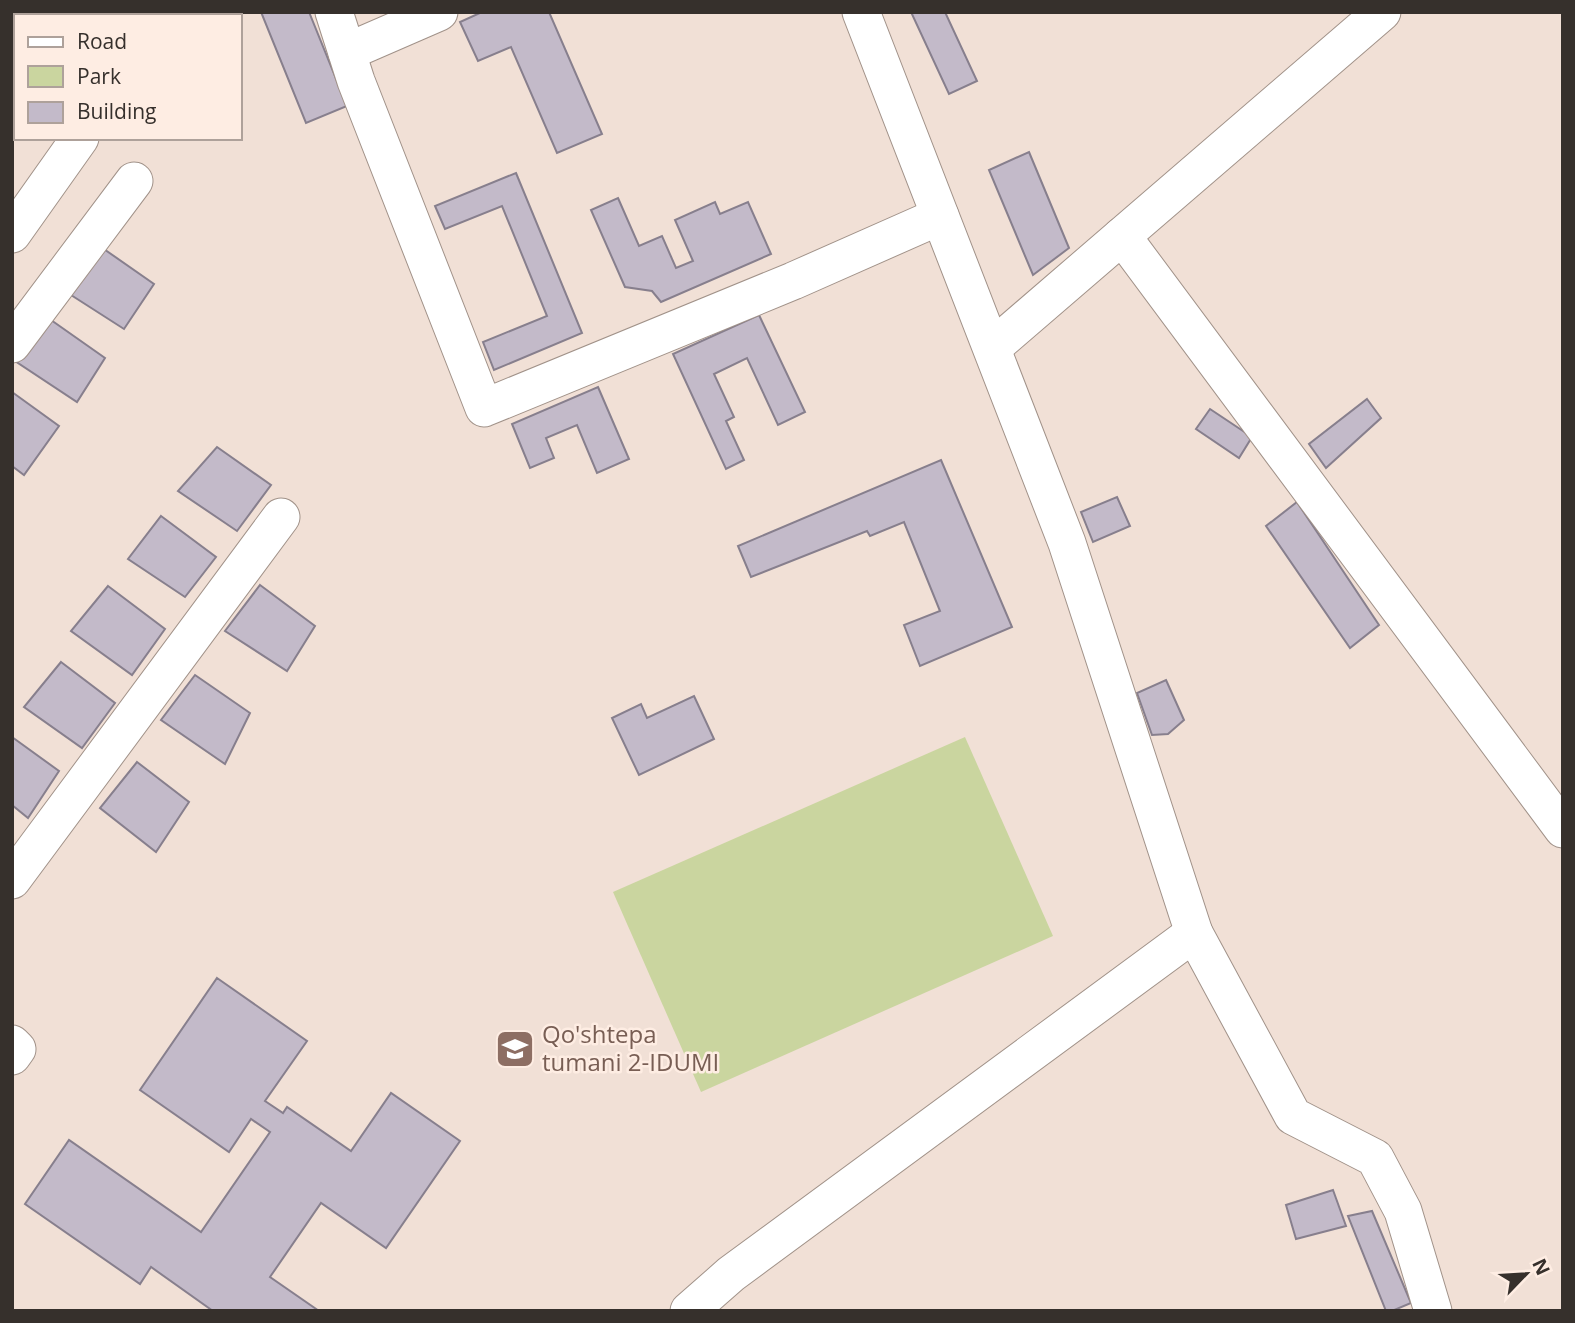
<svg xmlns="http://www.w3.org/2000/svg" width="1575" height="1323" viewBox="0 0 1575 1323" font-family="'Open Sans',sans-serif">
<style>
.green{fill:#cad59f}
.building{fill:#c3bac9;stroke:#877f8d;stroke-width:2}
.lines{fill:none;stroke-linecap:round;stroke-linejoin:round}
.minor-casing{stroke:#a19289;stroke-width:39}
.minor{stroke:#fff;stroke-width:37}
.labels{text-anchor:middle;stroke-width:5;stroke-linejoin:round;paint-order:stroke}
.education-label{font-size:24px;fill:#785e54;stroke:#feede3;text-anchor:start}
</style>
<rect width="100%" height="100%" fill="#f1e0d6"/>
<path class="green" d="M965,737L1053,936L701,1092L613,892Z"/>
<g class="building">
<path d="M55,12H72L77,16H53Z"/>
<path d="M261,12H309L347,106L306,123Z"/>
<path d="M482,12H549L602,134L557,153L511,47L478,61L460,22Z"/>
<path d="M911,12H945L977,81L949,94Z"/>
<path d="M1029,152L1069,248L1033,275L989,170Z"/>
<path d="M516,173L582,333L494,370L483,342L547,316L502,206L445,229L435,206Z"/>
<path d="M618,198L639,246L662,236L676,268L693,261L675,220L715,202L720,214L748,202L771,254L661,302L652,291L625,287L591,210Z"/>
<path d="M101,247L154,284L124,329L71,295Z"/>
<path d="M759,315L805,412L778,425L747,358L714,374L734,417L726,421L744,460L726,469L673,354Z"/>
<path d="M51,320L105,358L77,402L15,361Z"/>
<path d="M598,387L629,459L597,473L577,425L546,438L554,458L530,468L512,424Z"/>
<path d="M12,392L59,426L24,475L12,466Z"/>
<path d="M1367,399L1381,418L1326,468L1309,444Z"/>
<path d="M1210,409L1252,437L1239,458L1196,429Z"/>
<path d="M217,447L271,485L237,531L178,491Z"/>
<path d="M941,460L1012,627L920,666L904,625L940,611L904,522L870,536L867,531L751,577L738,546Z"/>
<path d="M1117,497L1130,526L1093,542L1081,512Z"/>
<path d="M1297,502L1379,625L1350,648L1266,526Z"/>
<path d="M161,516L216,557L185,597L128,559Z"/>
<path d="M260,585L315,626L287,671L225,631Z"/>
<path d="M108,586L165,629L132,675L71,631Z"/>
<path d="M61,662L115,703L82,748L24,707Z"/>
<path d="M195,675L250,713L225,764L161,720Z"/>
<path d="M1166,680L1184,720L1168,734L1152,735L1137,693Z"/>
<path d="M694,696L714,739L639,775L612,718L641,704L647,718Z"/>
<path d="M12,737L59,771L28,818L12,805Z"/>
<path d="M137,762L189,802L156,852L100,808Z"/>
<path d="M217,978L307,1041L265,1101L283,1113L287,1107L351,1151L391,1093L460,1141L386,1248L321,1203L270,1277L319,1311H213L151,1267L140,1284L25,1204L69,1140L201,1232L270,1132L251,1119L229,1152L140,1090Z"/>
<path d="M1333,1190L1346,1226L1296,1239L1286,1205Z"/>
<path d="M1372,1211L1411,1303L1392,1311H1386L1348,1216Z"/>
</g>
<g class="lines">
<g class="minor-casing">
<g id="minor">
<path d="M334,12L356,81L484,408L793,281L940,216"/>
<path d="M167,16L170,12"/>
<path d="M347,52L439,12"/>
<path d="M12,234L80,138"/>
<path d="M1122,236L1563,829"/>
<path d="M12,344L134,181"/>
<path d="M992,348L1382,12"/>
<path d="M12,880L281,517"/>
<path d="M1194,933L1293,1116L1375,1158L1403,1211L1433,1311"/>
<path d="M12,1044L17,1049L12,1056"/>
<path d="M689,1311L731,1274L1194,933L1067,543L861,12"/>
</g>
</g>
<use href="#minor" class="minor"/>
</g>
<defs>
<g id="school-square" transform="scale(2.0125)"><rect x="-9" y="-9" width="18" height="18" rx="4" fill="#8d6e63" stroke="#feede3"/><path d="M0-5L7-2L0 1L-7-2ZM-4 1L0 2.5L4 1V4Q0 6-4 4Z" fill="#fff"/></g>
</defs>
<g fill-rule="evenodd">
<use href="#school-square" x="515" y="1049"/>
</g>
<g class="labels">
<g class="education-label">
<text x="542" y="1043">Qo'shtepa<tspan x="542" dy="28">tumani 2-IDUMI</tspan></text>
</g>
</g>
<rect width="1575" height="1323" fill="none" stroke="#36302c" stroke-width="28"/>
<rect x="14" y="14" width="228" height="126" fill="#feede3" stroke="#aea19a" stroke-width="2"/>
<rect x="28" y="37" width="35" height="10" fill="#ffffff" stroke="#aea19a" stroke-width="2"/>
<text x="77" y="49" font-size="21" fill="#36302c">Road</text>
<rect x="28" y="66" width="35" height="21" fill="#cad59f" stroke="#aea19a" stroke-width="2"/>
<text x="77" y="84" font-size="21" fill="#36302c">Park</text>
<rect x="28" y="102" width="35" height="21" fill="#c3bac9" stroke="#aea19a" stroke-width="2"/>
<text x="77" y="119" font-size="21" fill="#36302c">Building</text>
<g transform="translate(1526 1274) rotate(65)" stroke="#feede3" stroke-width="5" paint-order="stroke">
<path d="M0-5L12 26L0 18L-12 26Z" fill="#36302c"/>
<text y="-10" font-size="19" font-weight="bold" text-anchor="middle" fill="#36302c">N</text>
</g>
</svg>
